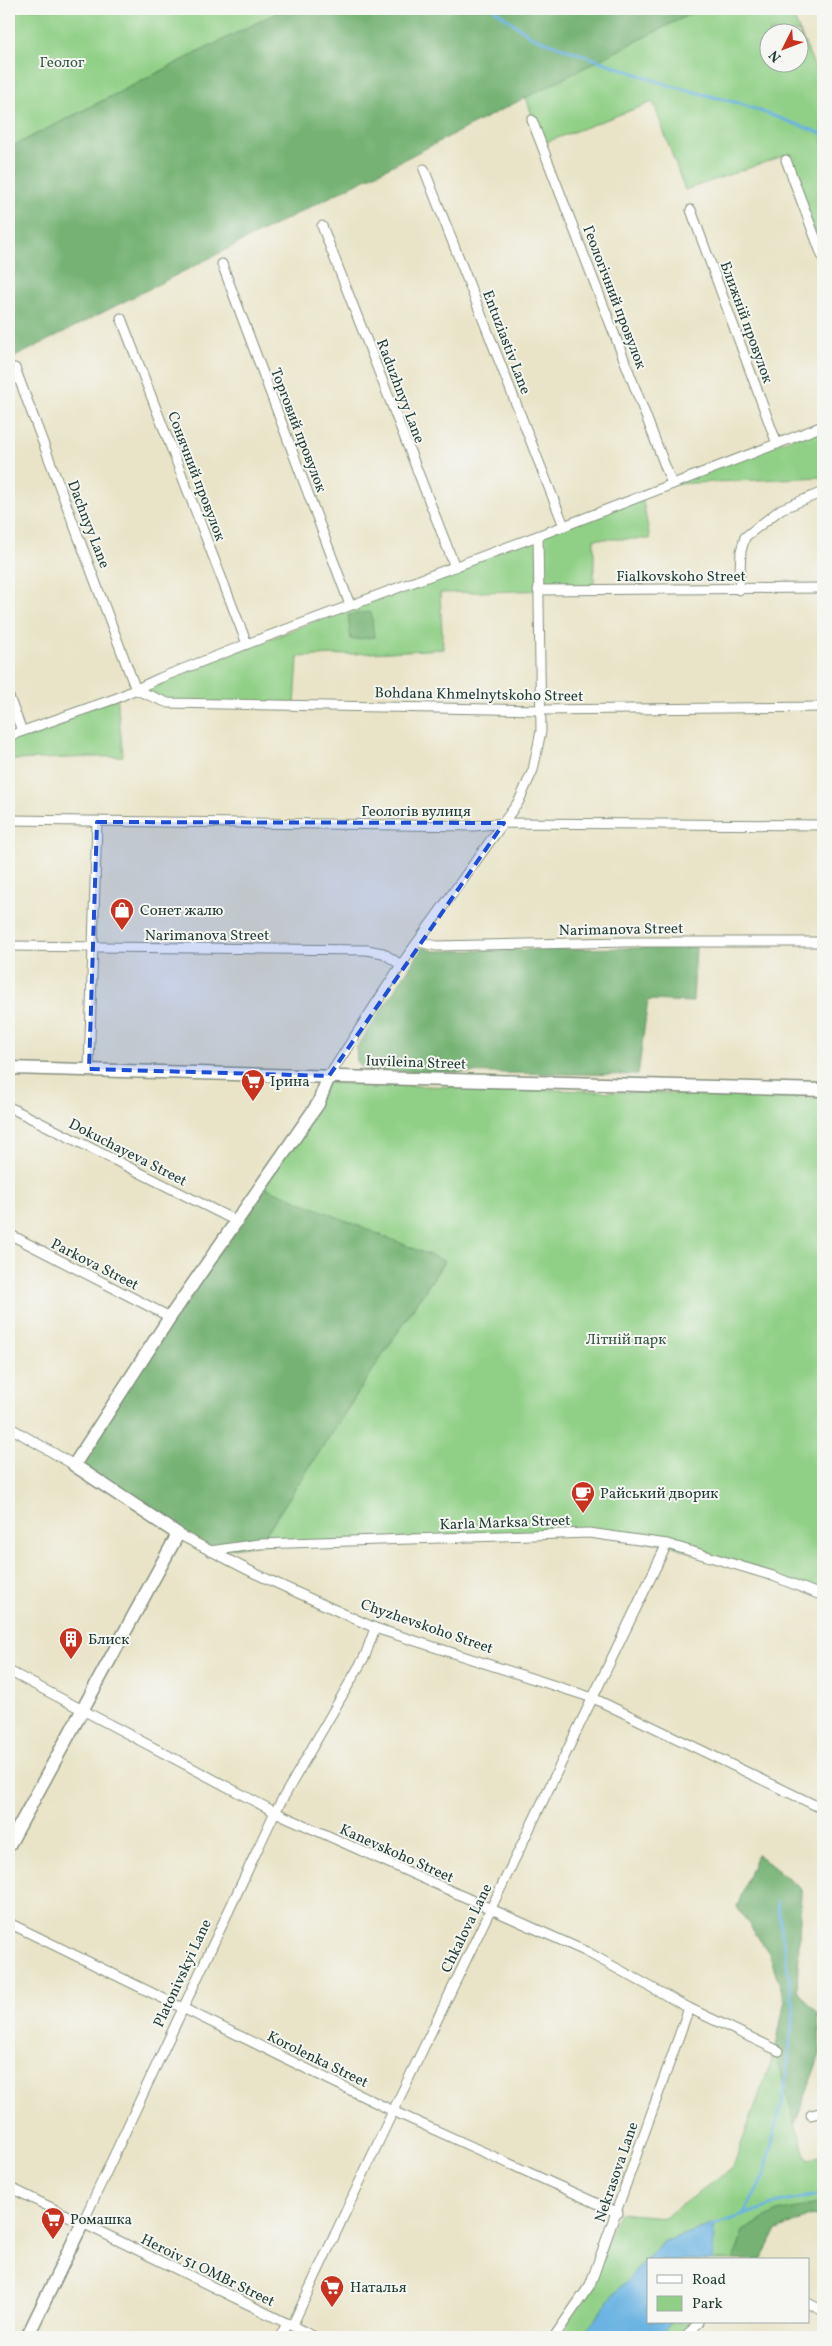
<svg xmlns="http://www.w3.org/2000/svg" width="832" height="2346" viewBox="0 0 832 2346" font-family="Vollkorn,serif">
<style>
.green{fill:#90d086;stroke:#58865d;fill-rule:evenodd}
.forest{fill:#74b273;stroke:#4a7854}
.water{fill:#6ab3e2;stroke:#44788b}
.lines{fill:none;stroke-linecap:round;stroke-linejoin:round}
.stream{stroke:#6ab3e2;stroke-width:3}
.street-casing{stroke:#84907e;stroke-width:11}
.secondary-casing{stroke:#84907e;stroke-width:15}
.street{stroke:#fff;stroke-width:9}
.secondary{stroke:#fff;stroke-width:12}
.marked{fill:#1d4ed8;fill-opacity:0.2;stroke:#1d4ed8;stroke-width:4;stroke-dasharray:10 6;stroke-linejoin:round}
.labels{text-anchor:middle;stroke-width:4;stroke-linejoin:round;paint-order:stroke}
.park-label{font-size:15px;fill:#365a44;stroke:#f6f6f2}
.street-label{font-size:15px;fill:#1f3d34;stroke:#f6f6f2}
.poi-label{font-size:15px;fill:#1f3d34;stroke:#f6f6f2;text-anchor:start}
</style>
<rect width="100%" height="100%" fill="#f6f6f2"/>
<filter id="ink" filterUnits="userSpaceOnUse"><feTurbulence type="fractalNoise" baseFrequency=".02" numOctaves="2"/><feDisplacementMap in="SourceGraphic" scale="10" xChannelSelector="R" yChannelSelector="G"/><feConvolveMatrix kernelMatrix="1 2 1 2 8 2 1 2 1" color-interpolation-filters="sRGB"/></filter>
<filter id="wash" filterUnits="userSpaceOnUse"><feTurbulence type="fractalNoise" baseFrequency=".0096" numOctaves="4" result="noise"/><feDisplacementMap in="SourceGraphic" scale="20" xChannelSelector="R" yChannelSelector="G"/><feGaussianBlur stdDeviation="1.12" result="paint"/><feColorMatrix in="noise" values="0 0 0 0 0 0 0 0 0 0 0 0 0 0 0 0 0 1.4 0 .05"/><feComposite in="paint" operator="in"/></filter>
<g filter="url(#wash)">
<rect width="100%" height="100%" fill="#e9e4c7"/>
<g class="green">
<path d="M9,9H284L9,148Z"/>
<path d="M700,9H790L823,86V258L786,155L685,190L653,102L541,144L526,97ZM770,32H800V62H770Z"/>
<path d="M823,426V477L672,484Z"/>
<path d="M642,496L650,539H594V589L440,593L443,649L298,657L295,705L168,703L136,690Z"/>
<path d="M117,698L123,756L12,760L9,805V736Z"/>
<path d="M324,1083L823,1098V1596L667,1544L589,1533L259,1544L444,1262L262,1186Z"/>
<path d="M757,1854L801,1889L797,1989L818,2014L820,2054L795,2124L808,2159L823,2155V2218L811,2215L776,2231L760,2260H648V2322H699L686,2337H554L590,2285L618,2213L665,2217L733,2167L775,2051L785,2000L769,1953L737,1907Z"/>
</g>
<g class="forest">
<path d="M284,9H700L9,360V148Z"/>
<path d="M371,612L374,637L351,640L348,615Z"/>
<path d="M423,947L434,951L696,947L693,1002L648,1000L638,1075L364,1071L357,1061L356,1048Z"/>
<path d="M262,1186L444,1261L259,1544L209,1551L74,1465Z"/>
<path d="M757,1854L801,1889L797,1989L818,2014L820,2054L795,2124L775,2051L785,2000L769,1953L737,1907Z"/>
<path d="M823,2203V2218L811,2215L776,2231L760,2260H734L743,2231L777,2212Z"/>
</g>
<path class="water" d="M714,2224L713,2260H648V2322H671L661,2337H581L615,2293L663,2242Z"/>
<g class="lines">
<g class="stream">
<path d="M494,9L532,37L671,86L738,103L823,134"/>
<path d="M744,2214L764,2176L784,2094L794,2009L777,1902"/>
<path d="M711,2226L782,2202L823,2194"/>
</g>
</g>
</g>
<g filter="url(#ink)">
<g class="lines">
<g class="street-casing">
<g id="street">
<path d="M532,120L672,484"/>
<path d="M786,160L823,258"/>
<path d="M424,169L564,526"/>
<path d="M691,210L777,444"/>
<path d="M322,226L455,567"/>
<path d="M222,264L350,605"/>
<path d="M121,318L247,644"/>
<path d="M15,368L136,690L168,703L539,710L823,707"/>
<path d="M538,590L823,588"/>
<path d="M739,590L741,551L745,537L781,509L823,492"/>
<path d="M9,697L22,731"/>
<path d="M9,736L117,698L160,678L247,644L564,526L823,426"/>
<path d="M9,820L474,826L504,823L823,825"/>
<path d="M419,942L437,946L626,942H823"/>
<path d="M9,946L367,950L383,953L401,965"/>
<path d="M89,1069L97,822"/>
<path d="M329,1076L401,965L519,801L533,770L541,731L538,536"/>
<path d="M9,1107L236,1221"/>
<path d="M9,1234L170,1317"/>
<path d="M9,1427L74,1465"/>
<path d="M178,1534L254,1573L375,1628L593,1698L823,1809"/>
<path d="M210,1551L259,1544L589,1533L667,1544L773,1576L823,1596"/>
<path d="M9,1671L275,1812L587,1952L689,2008L779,2051"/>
<path d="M9,1923L393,2111L618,2213"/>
<path d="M811,2115L823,2112"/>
<path d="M9,2187L315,2337"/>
<path d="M82,2224L275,1812L365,1656L375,1628"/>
<path d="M808,2303L823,2311"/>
<path d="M292,2326L393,2111L667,1544"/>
<path d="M280,2337L287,2323"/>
<path d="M554,2337L590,2285L689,2008"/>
<path d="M686,2337L699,2322"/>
</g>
</g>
<g class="secondary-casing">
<g id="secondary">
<path d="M9,1068L823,1090"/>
<path d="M9,1845L178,1534L74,1465L170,1317L318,1104L329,1076"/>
<path d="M27,2337L82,2224"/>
</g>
</g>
<use href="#street" class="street"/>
<use href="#secondary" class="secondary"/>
</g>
</g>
<path class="marked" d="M97,822L504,823L329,1076L89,1069Z"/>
<defs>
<g id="shop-pin" transform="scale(1.25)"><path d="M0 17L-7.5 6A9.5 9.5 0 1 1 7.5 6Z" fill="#c8321e" stroke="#f6f6f2"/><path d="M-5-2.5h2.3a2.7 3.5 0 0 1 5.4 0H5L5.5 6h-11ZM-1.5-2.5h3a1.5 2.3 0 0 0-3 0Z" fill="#fff"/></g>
<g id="supermarket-pin" transform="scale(1.25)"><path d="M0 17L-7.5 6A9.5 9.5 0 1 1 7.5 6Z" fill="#c8321e" stroke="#f6f6f2"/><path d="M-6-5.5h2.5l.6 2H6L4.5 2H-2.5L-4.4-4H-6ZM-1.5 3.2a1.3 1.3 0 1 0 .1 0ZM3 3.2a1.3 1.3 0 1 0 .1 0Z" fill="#fff"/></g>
<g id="cafe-pin" transform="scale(1.25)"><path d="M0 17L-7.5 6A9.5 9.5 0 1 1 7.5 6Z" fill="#c8321e" stroke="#f6f6f2"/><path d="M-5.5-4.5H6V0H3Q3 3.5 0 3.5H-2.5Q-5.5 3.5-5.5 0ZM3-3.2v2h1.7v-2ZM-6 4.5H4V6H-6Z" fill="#fff"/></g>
<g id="building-pin" transform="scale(1.25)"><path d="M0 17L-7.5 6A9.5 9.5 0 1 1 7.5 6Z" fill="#c8321e" stroke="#f6f6f2"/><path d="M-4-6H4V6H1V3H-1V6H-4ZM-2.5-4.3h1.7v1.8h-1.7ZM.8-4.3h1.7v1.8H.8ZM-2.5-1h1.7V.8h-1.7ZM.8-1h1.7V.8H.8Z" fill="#fff"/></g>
</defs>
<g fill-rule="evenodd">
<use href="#shop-pin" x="122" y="910"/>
<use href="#supermarket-pin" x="253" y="1081"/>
<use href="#cafe-pin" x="583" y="1493"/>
<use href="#building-pin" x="71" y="1639"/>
<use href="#supermarket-pin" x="53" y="2219"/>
<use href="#supermarket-pin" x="332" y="2287"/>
</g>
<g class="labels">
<g class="park-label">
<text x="62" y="67">Геолог</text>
<text x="626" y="1344">Літній парк</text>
</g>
<g class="street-label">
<text transform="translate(615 297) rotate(69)" y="5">Геологічний провулок</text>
<text transform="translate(747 322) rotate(70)" y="5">Ближній провулок</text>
<text transform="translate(507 342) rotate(69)" y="5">Entuziastiv Lane</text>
<text transform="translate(401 391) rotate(69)" y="5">Raduzhnyy Lane</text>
<text transform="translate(299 430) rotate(69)" y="5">Торговий провулок</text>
<text transform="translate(197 476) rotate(69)" y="5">Сонячний провулок</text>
<text transform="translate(89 524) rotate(69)" y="5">Dachnyy Lane</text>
<text x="681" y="581">Fialkovskoho Street</text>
<text transform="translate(479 694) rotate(1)" y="5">Bohdana Khmelnytskoho Street</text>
<text x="416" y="816">Геологів вулиця</text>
<text transform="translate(621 929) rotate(-1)" y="5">Narimanova Street</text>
<text x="207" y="940">Narimanova Street</text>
<text transform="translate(416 1062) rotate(2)" y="5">Iuvileina Street</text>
<text transform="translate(128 1152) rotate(27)" y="5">Dokuchayeva Street</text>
<text transform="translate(95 1264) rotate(27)" y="5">Parkova Street</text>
<text transform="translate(505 1522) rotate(-2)" y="5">Karla Marksa Street</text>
<text transform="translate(427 1626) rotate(19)" y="5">Chyzhevskoho Street</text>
<text transform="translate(397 1853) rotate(24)" y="5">Kanevskoho Street</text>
<text transform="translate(466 1928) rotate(-64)" y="5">Chkalova Lane</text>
<text transform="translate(182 1973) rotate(-65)" y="5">Platonivskyi Lane</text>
<text transform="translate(318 2059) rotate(26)" y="5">Korolenka Street</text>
<text transform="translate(616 2172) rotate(-71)" y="5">Nekrasova Lane</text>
<text transform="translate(208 2270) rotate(26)" y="5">Heroiv 51 OMBr Street</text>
</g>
<g class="poi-label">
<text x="140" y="915">Сонет жалю</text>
<text x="270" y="1086">Ірина</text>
<text x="600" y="1498">Райський дворик</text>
<text x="88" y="1644">Блиск</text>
<text x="70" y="2224">Ромашка</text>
<text x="350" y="2292">Наталья</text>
</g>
</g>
<rect width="832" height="2346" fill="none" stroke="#f6f6f2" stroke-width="30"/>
<rect x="647" y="2258" width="162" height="65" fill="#f6f6f2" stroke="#a0aca6"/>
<rect x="657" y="2275" width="25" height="8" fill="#ffffff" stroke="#a0aca6"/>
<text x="692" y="2284" font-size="15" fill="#1f3d34">Road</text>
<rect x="657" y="2296" width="25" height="15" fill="#90d086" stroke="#a0aca6"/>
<text x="692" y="2308" font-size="15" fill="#1f3d34">Park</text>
<g transform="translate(784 48) rotate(228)"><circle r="24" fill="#f6f6f2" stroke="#a0aca6"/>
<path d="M0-4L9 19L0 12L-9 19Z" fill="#c8321e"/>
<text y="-8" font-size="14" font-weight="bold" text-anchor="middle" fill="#1f3d34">N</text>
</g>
</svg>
